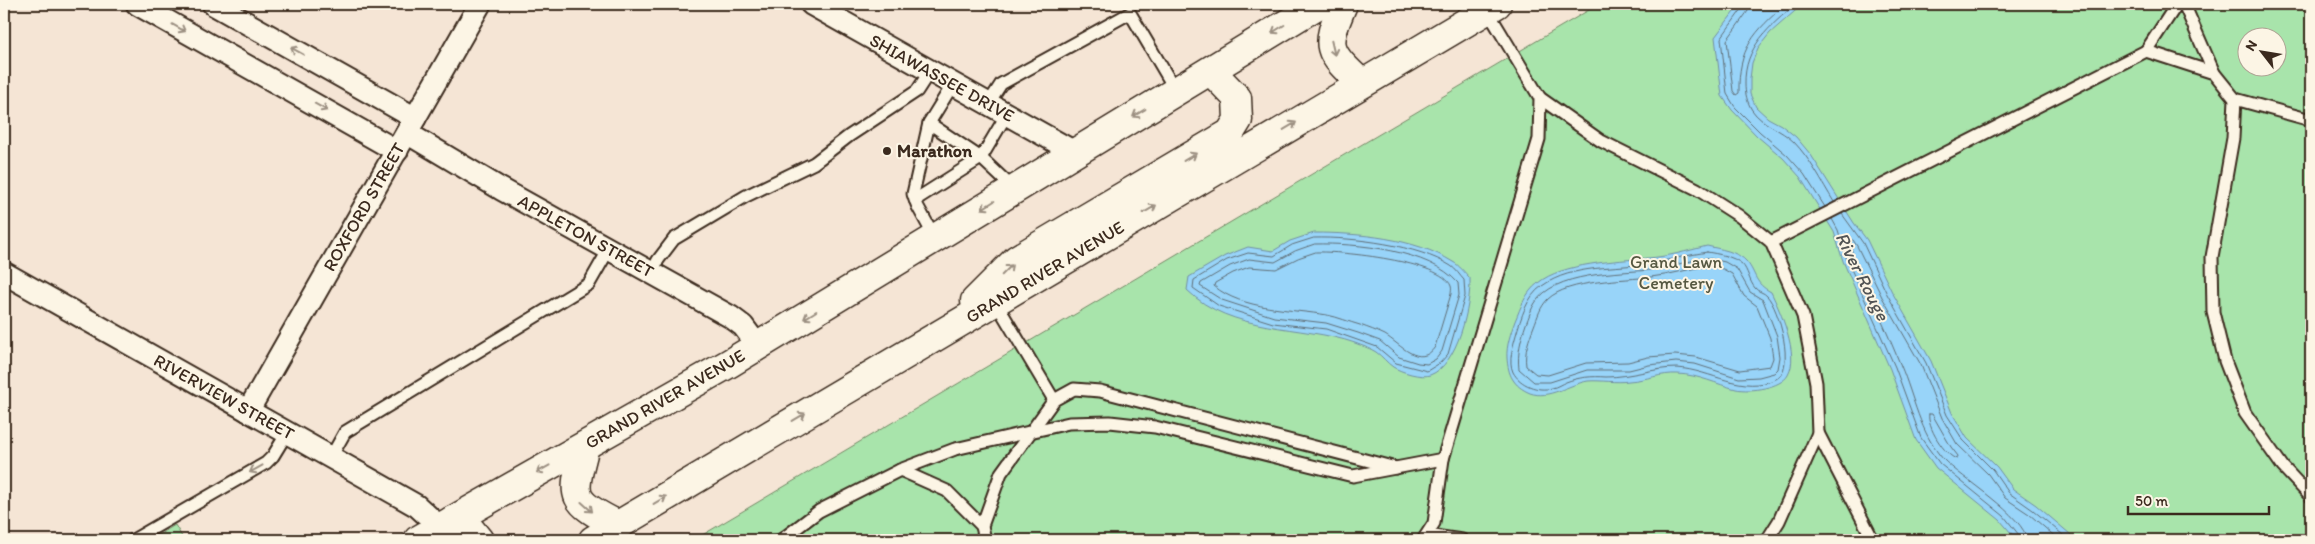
<svg xmlns="http://www.w3.org/2000/svg" width="2315" height="544" viewBox="0 0 2315 544" font-family="Itim,sans-serif">
<style>
.green{fill:#a8e4ab;stroke:#728764;fill-rule:evenodd}
.water{fill:#98d4f9;stroke:#7390a1}
.lines{fill:none;stroke-linecap:round;stroke-linejoin:round}
.shore{stroke:#606e76;stroke-width:1}
.lane-casing{stroke:#3b2a1e;stroke-width:15}
.street-casing{stroke:#3b2a1e;stroke-width:25}
.primary-casing{stroke:#3b2a1e;stroke-width:31}
.lane{stroke:#fcf5e5;stroke-width:11}
.street{stroke:#fcf5e5;stroke-width:21}
.primary{stroke:#fcf5e5;stroke-width:28}
.oneway{stroke:#9c9082}
.poi-dot{fill:#3b2a1e;stroke:#fcf5e5;stroke-width:2}
.labels{text-anchor:middle;stroke-width:4;stroke-linejoin:round;paint-order:stroke}
.street-label{font-size:18px;fill:#3b2a1e;stroke:#fcf5e5}
.poi-label{font-size:18px;font-weight:bold;fill:#3b2a1e;stroke:#fcf5e5;text-anchor:start}
.park-label{font-size:18px;fill:#565841;stroke:#fcf5e5}
.water-label{font-size:19px;font-style:italic;fill:#525455;stroke:#fcf5e5}
</style>
<rect width="100%" height="100%" fill="#f5e5d5"/>
<filter id="ink" filterUnits="userSpaceOnUse"><feTurbulence type="fractalNoise" baseFrequency=".02" numOctaves="2"/><feDisplacementMap in="SourceGraphic" scale="10" xChannelSelector="R" yChannelSelector="G"/><feConvolveMatrix kernelMatrix="1 2 1 2 8 2 1 2 1" color-interpolation-filters="sRGB"/></filter>
<g filter="url(#ink)">
<g class="green">
<path d="M1599,4H2311V540H694ZM2248,38H2278V68H2248Z"/>
<path d="M175,525L184,540H150Z"/>
</g>
<g class="water">
<path d="M1740,4H1803L1770,33L1758,48L1752,63L1750,79V94L1756,107L1768,118L1781,125L1796,137L1811,155L1854,223L1867,240L1892,292L1931,361L1952,413L1967,438L1997,467L2013,489L2036,505L2077,540H2017L2000,520L1936,468L1916,440L1890,369L1843,261L1834,232L1800,177L1783,158L1757,136L1732,110L1722,96L1715,37Z"/>
<path d="M1314,233C1358,233 1415,238 1453,262C1459,265 1465,273 1470,278C1471,305 1458,365 1430,375C1421,378 1401,372 1393,367C1387,363 1382,356 1376,352C1370,348 1362,346 1355,343C1300,324 1232,334 1187,290L1189,277L1225,256L1248,247L1273,251L1290,241Z"/>
<path d="M1707,246C1719,249 1738,251 1747,262C1757,275 1754,283 1771,292C1780,311 1800,354 1788,375C1781,388 1750,392 1736,389C1716,384 1699,375 1678,374C1661,373 1646,380 1629,381C1616,383 1601,380 1588,381C1569,384 1549,400 1530,393C1513,386 1508,374 1507,358C1506,346 1511,332 1515,321C1521,307 1525,293 1538,283C1562,263 1617,261 1647,258C1667,257 1687,251 1707,246Z"/>
</g>
<g class="lines">
<g class="shore">
<path d="M1743,4L1742,9L1721,38L1727,94L1735,107L1760,132L1787,155L1804,174L1825,207"/>
<path d="M1750,4L1748,11L1727,40L1733,91L1736,95L1739,93C1738,48 1754,32 1786,4"/>
<path d="M1796,4C1770,26 1744,47 1745,84C1745,93 1747,102 1752,110C1762,125 1781,129 1794,142C1811,160 1821,181 1834,202"/>
<path d="M1842,214L1863,243L1887,294L1926,363L1947,415L1963,440L1993,470L2009,493L2033,510L2069,540"/>
<path d="M1832,219L1838,230L1847,260L1895,367L1921,438L1940,464L2004,516L2019,535L2020,540"/>
<path d="M1314,238C1353,237 1418,245 1451,266C1456,269 1460,276 1464,280L1465,296L1448,354L1440,363L1427,371L1396,363L1377,347L1326,329L1273,323L1219,306L1193,288L1194,280L1227,260L1248,253L1274,256L1292,245Z"/>
<path d="M1315,244C1356,243 1430,250 1458,283L1459,295L1442,351L1436,359L1427,364L1418,363L1399,357L1380,341L1358,333L1326,323L1274,317L1222,300L1200,286L1201,283L1230,266L1249,259L1275,262L1295,251Z"/>
<path d="M1316,252C1340,251 1442,261 1451,286C1452,289 1451,292 1451,294L1435,347C1420,369 1400,344 1385,335C1377,331 1368,328 1360,325C1349,322 1338,317 1327,315C1293,309 1242,310 1214,286L1215,283L1233,273L1249,267L1276,269L1298,258Z"/>
<path d="M1707,252C1718,254 1733,256 1742,264C1748,270 1749,281 1755,288C1758,292 1764,292 1767,296C1779,308 1796,370 1776,379C1743,395 1711,370 1677,368C1653,368 1631,377 1606,377C1592,376 1579,377 1566,382C1561,384 1557,387 1552,388C1538,392 1520,385 1513,372C1508,361 1513,346 1516,335C1521,318 1527,296 1542,286C1573,264 1616,269 1652,263C1670,260 1688,255 1707,252Z"/>
<path d="M1707,258L1725,262L1737,269L1750,292L1763,300L1777,336L1780,357L1778,369L1774,373L1759,377L1739,378L1695,364L1676,362L1649,365L1629,370H1587L1550,382H1534L1519,369C1517,353 1521,339 1526,324C1529,317 1531,309 1535,303C1554,272 1618,273 1650,270C1669,267 1688,261 1707,258Z"/>
<path d="M1707,266L1723,269L1732,274L1744,296L1757,306L1770,338L1773,358L1770,366L1740,370L1696,357L1675,355L1648,357L1628,362L1586,363L1548,375L1536,374L1526,366C1524,352 1529,339 1534,326C1538,316 1540,307 1548,299C1568,280 1625,280 1651,277C1670,275 1688,269 1707,266Z"/>
<path d="M1929,414H1932L1951,447L1958,456L1957,459C1945,456 1926,426 1929,414Z"/>
<path d="M2027,540C2025,516 1961,478 1943,459C1920,433 1914,397 1901,366C1886,329 1869,293 1853,257L1850,240H1853L1857,246L1882,297L1921,365L1942,418L1957,444L1988,474L2005,498L2029,514L2059,540"/>
</g>
<g class="lane-casing">
<g id="lane">
<path d="M2184,4L2214,73"/>
<path d="M2146,51L2177,4"/>
<path d="M1540,98L1601,141L1697,189L1739,216L1771,242L1803,316L1816,383L1818,433L1779,521L1767,540"/>
<path d="M2235,99L2311,120"/>
<path d="M988,104L1001,84L1130,13L1176,91"/>
<path d="M929,123L981,158L1014,189"/>
<path d="M915,200L981,158L1007,114"/>
<path d="M935,238L918,207L913,194L929,123L953,84"/>
<path d="M1771,242L2146,51L2214,73L2235,99L2233,138L2212,257L2213,312L2225,361L2245,413L2283,467L2311,497"/>
<path d="M652,272L658,260L674,239L746,196L814,163L849,136L917,91L930,71"/>
<path d="M995,301L1054,400"/>
<path d="M1818,433L1873,540"/>
<path d="M331,457L345,432L589,284L609,249"/>
<path d="M900,470L947,491L982,526"/>
<path d="M1434,536L1462,540"/>
<path d="M133,540L266,463L273,456L287,433"/>
<path d="M781,540L819,511L900,470L955,449L1069,423L1110,422L1155,427L1353,476L1443,459"/>
<path d="M985,540L982,526L1001,473L1054,400L1074,389L1100,391L1396,468"/>
<path d="M1423,540L1434,523L1443,459L1539,139L1540,98L1487,10"/>
</g>
</g>
<g class="street-casing">
<g id="street">
<path d="M137,4L397,151"/>
<path d="M213,4L415,118"/>
<path d="M811,4L1074,152"/>
<path d="M407,133L501,189L731,317L743,326L758,346"/>
<path d="M4,273L417,506L440,527"/>
<path d="M248,411L480,4"/>
</g>
</g>
<g class="primary-casing">
<g id="primary">
<path d="M1343,4C1324,48 1327,51 1361,83"/>
<path d="M975,301L1017,259L1230,133L1238,120L1237,98L1211,71"/>
<path d="M585,446C572,497 568,500 618,525"/>
<path d="M453,520L470,529L479,540"/>
<path d="M418,540L730,363L1319,4"/>
<path d="M593,540L1497,4"/>
</g>
</g>
<use href="#lane" class="lane"/>
<use href="#street" class="street"/>
<use href="#primary" class="primary"/>
</g>
<defs><path id="oneway-shaft" d="M-6 0H5M1.5-3L5.5 0L1.5 3" fill="none" stroke-width="1.6" stroke-linecap="round" stroke-linejoin="round" transform="scale(1.25)"/></defs>
<g class="oneway">
<use href="#oneway-shaft" transform="translate(179 28) rotate(29)"/>
<use href="#oneway-shaft" transform="translate(1278 29) rotate(148)"/>
<use href="#oneway-shaft" transform="translate(1333 48) rotate(77)"/>
<use href="#oneway-shaft" transform="translate(297 51) rotate(-151)"/>
<use href="#oneway-shaft" transform="translate(321 107) rotate(29)"/>
<use href="#oneway-shaft" transform="translate(1139 113) rotate(149)"/>
<use href="#oneway-shaft" transform="translate(1290 126) rotate(-31)"/>
<use href="#oneway-shaft" transform="translate(1190 157) rotate(-31)"/>
<use href="#oneway-shaft" transform="translate(988 205) rotate(148)"/>
<use href="#oneway-shaft" transform="translate(1150 209) rotate(-31)"/>
<use href="#oneway-shaft" transform="translate(1007 270) rotate(-45)"/>
<use href="#oneway-shaft" transform="translate(810 315) rotate(148)"/>
<use href="#oneway-shaft" transform="translate(799 417) rotate(-31)"/>
<use href="#oneway-shaft" transform="translate(256 469) rotate(151)"/>
<use href="#oneway-shaft" transform="translate(543 469) rotate(151)"/>
<use href="#oneway-shaft" transform="translate(660 500) rotate(-31)"/>
<use href="#oneway-shaft" transform="translate(587 507) rotate(42)"/>
</g>
</g>
<circle class="poi-dot" cx="887" cy="151" r="5"/>
<g class="labels">
<g class="street-label">
<text transform="translate(942 78) rotate(29)" y="6">SHIAWASSEE DRIVE</text>
<text transform="translate(364 207) rotate(-60)" y="6">ROXFORD STREET</text>
<text transform="translate(586 236) rotate(29)" y="6">APPLETON STREET</text>
<text transform="translate(1045 272) rotate(-31)" y="6">GRAND RIVER AVENUE</text>
<text transform="translate(224 397) rotate(29)" y="6">RIVERVIEW STREET</text>
<text transform="translate(665 399) rotate(-30)" y="6">GRAND RIVER AVENUE</text>
</g>
<g class="poi-label">
<text x="897" y="157">Marathon</text>
</g>
<g class="park-label">
<text x="1676" y="268">Grand Lawn<tspan x="1676" dy="21">Cemetery</tspan></text>
</g>
<g class="water-label">
<text transform="translate(1863 276) rotate(63)" y="7">River Rouge</text>
</g>
</g>
<rect width="2315" height="544" fill="none" stroke="#fcf5e5" stroke-width="20"/>
<rect x="10" y="10" width="2295" height="524" fill="none" stroke="#3b2a1e" stroke-width="2" filter="url(#ink)"/>
<g transform="translate(2262 52) rotate(301)"><circle r="24" fill="#fcf5e5" stroke="#afa495"/>
<path d="M0-4L9 19L0 12L-9 19Z" fill="#3b2a1e"/>
<text y="-8" font-size="14" font-weight="bold" text-anchor="middle" fill="#3b2a1e">N</text>
</g>
<path d="M2128 506v8h141v-8" fill="none" stroke="#3b2a1e" stroke-width="2.5"/>
<text x="2135" y="506" font-size="15" fill="#3b2a1e" stroke="#fcf5e5" stroke-width="4" paint-order="stroke">50 m</text>
</svg>
